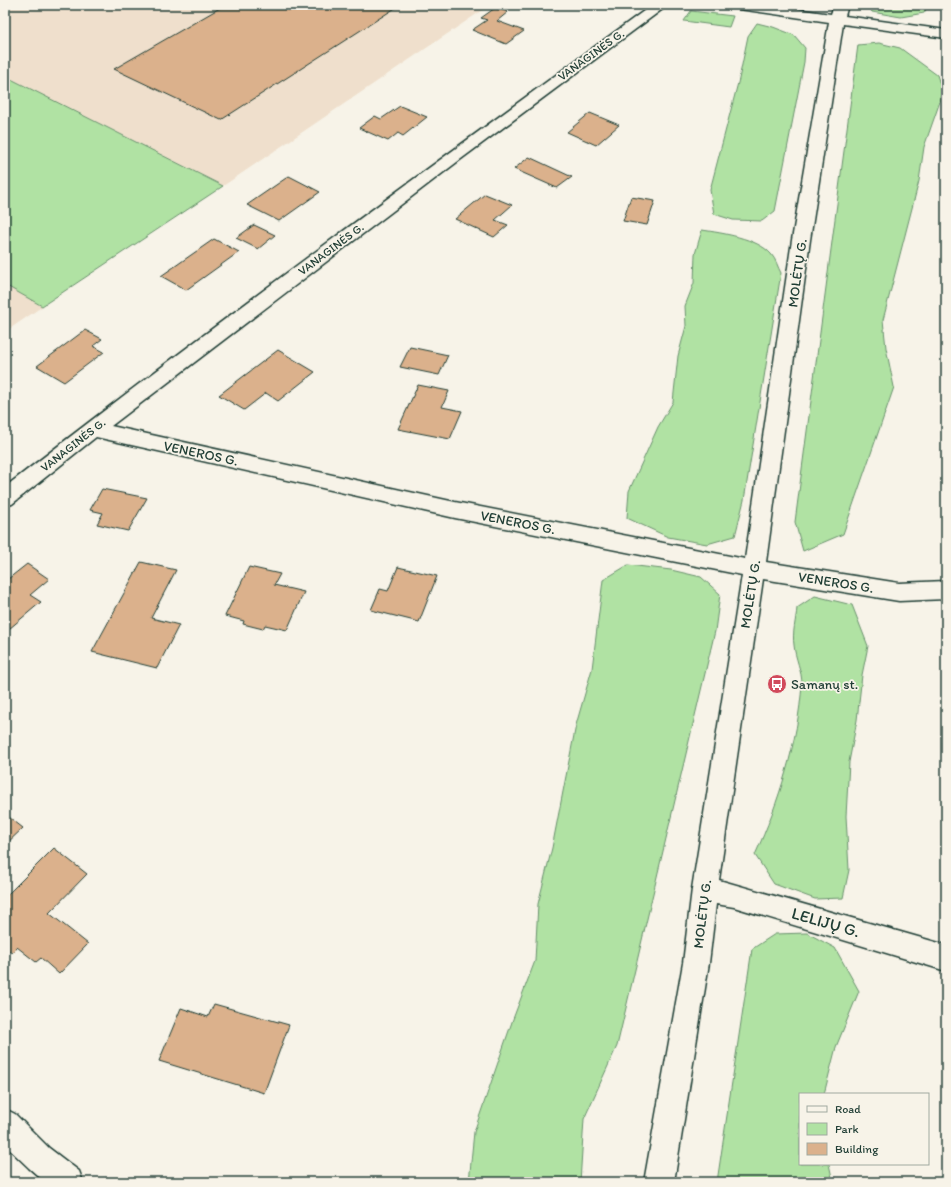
<svg xmlns="http://www.w3.org/2000/svg" width="951" height="1187" viewBox="0 0 951 1187" font-family="Itim,sans-serif">
<style>
.built{fill:#efdfcc}
.green{fill:#b0e2a3;stroke:#68906c}
.building{fill:#dbb18c;stroke:#1f3d34}
.lines{fill:none;stroke-linecap:round;stroke-linejoin:round}
.minor-casing{stroke:#1f3d34;stroke-width:3}
.minor{fill:#f7f3e8;fill-rule:evenodd}
.labels{text-anchor:middle;stroke-width:3.5;stroke-linejoin:round;paint-order:stroke}
.far-street-label{font-size:12px;fill:#1f3d34;stroke:#f7f3e8}
.street-label{font-size:14px;fill:#1f3d34;stroke:#f7f3e8}
.poi-label{font-size:14px;fill:#1f3d34;stroke:#f7f3e8;text-anchor:start}
.near-street-label{font-size:17px;fill:#1f3d34;stroke:#f7f3e8}
</style>
<rect width="100%" height="100%" fill="#f7f3e8"/>
<filter id="ink" filterUnits="userSpaceOnUse"><feTurbulence type="fractalNoise" baseFrequency=".025" numOctaves="2"/><feDisplacementMap in="SourceGraphic" scale="8" xChannelSelector="R" yChannelSelector="G"/><feConvolveMatrix kernelMatrix="1 2 1 2 8 2 1 2 1" color-interpolation-filters="sRGB"/></filter>
<g filter="url(#ink)">
<g class="built">
<path d="M5,5H490L223,186L5,76Z"/>
<path d="M5,285L43,306L5,332Z"/>
</g>
<g class="green">
<path d="M868,5H928L924,13L901,17L872,12Z"/>
<path d="M691,11L733,16L729,27L684,21Z"/>
<path d="M757,23L773,27L794,35L805,48L804,62L775,211L762,221L733,220L714,214L710,190L739,79L748,36Z"/>
<path d="M879,43L900,48L937,75L943,93L924,147L919,181L883,320L886,348L894,387L843,534L803,551L795,522L858,45Z"/>
<path d="M5,76L223,186L42,306L5,285Z"/>
<path d="M702,230C722,233 757,238 771,254C776,259 778,268 781,273L744,500L735,536L707,544L668,537L627,518L629,491L658,427L673,402L678,356L686,326L685,306L694,283L695,254Z"/>
<path d="M628,565L671,570L701,577L720,594L715,631L617,1046L584,1119L580,1182H469L474,1132L513,1019L535,961L538,904L552,848L576,725L592,669L603,580Z"/>
<path d="M815,596L852,605L868,646L862,675L857,720L849,762L846,816L849,870L843,898L815,899L774,884L755,855C779,802 798,742 802,684C802,671 795,658 794,645C792,633 796,620 797,608Z"/>
<path d="M807,933L835,948L859,991L836,1047L824,1094H800V1164H829L833,1182H717L752,949L775,934Z"/>
</g>
<g class="building">
<path d="M225,5H400L221,120L114,69Z"/>
<path d="M495,8L508,12L497,21L524,31L506,44L472,30L487,20L481,18Z"/>
<path d="M400,106L427,117L403,136L398,133L388,141L359,128L375,116L381,119Z"/>
<path d="M590,113L619,125L596,145L567,132Z"/>
<path d="M529,157L572,177L557,188L514,169Z"/>
<path d="M289,176L320,192L279,221L247,205Z"/>
<path d="M485,194L512,205L495,220L508,225L494,237L455,219Z"/>
<path d="M631,197L655,201L647,225L623,221Z"/>
<path d="M254,225L275,235L258,249L236,238Z"/>
<path d="M214,239L239,252L186,290L161,276Z"/>
<path d="M85,330L102,339L93,346L104,352L64,382L37,366Z"/>
<path d="M410,347L448,355L439,375L400,367Z"/>
<path d="M278,350L315,372L278,401L266,393L244,410L219,395Z"/>
<path d="M418,385L449,391L442,407L462,411L450,439L398,429Z"/>
<path d="M102,489L147,498L128,531L97,524L103,513L90,510Z"/>
<path d="M141,562L176,570L151,618L179,625L157,668L92,652Z"/>
<path d="M27,564L49,579L30,595L41,602L9,629L5,626V577L8,579Z"/>
<path d="M249,567L280,574L274,585L304,592L287,630L265,625L263,629L243,624L244,621L225,616Z"/>
<path d="M398,567L437,576L419,622L371,610L380,589L388,591Z"/>
<path d="M5,814L23,828L5,845Z"/>
<path d="M54,848L87,874L49,913L88,944L59,974L41,958L36,962L17,947L12,953L5,947V897Z"/>
<path d="M214,1004L289,1025L264,1093L159,1061L181,1008L208,1017Z"/>
</g>
<g class="lines">
<g class="minor-casing">
<g id="minor">
<path d="M652,5H668L457,162L111,426L455,502L745,559L792,240L829,22L739,9L734,8L732,5H769L831,14L834,5H848L845,16L946,30V38L843,24L810,240L766,562L899,583L946,581V599L899,601L763,579L719,880L946,945V971L734,907L716,904L709,963L674,1182H644L683,963L692,889L742,575L455,518L96,437L12,504L5,506V487C217,322 435,163 652,5Z"/>
<path d="M5,1109L15,1114L49,1148L79,1171L83,1182H45L29,1168L5,1145Z"/>
</g>
</g>
<use href="#minor" class="minor"/>
</g>
</g>
<defs>
<g id="bus-disc" transform="scale(1)"><circle r="9.5" fill="#d1495b" stroke="#f7f3e8"/><path d="M-5-6H5V4H4V6H2V4H-2V6H-4V4H-5ZM-3.5-4V0h7V-4ZM-3.5 1.2v1.5H-2V1.2ZM2 1.2v1.5H3.5V1.2Z" fill="#fff"/></g>
</defs>
<g fill-rule="evenodd">
<use href="#bus-disc" x="777" y="684"/>
</g>
<g class="labels">
<g class="far-street-label">
<text transform="translate(591 55) rotate(-36)" y="4">VANAGINĖS G.</text>
<text transform="translate(331 249) rotate(-37)" y="4">VANAGINĖS G.</text>
<text transform="translate(73 445) rotate(-38)" y="4">VANAGINĖS G.</text>
</g>
<g class="street-label">
<text transform="translate(797 273) rotate(-82)" y="5">MOLĖTŲ G.</text>
<text transform="translate(201 453) rotate(12)" y="5">VENEROS G.</text>
<text transform="translate(518 522) rotate(11)" y="5">VENEROS G.</text>
<text transform="translate(836 582) rotate(9)" y="5">VENEROS G.</text>
<text transform="translate(750 594) rotate(-81)" y="5">MOLĖTŲ G.</text>
<text transform="translate(702 914) rotate(-83)" y="5">MOLĖTŲ G.</text>
</g>
<g class="poi-label">
<text x="791" y="689">Samanų st.</text>
</g>
<g class="near-street-label">
<text transform="translate(826 922) rotate(16)" y="6">LELIJŲ G.</text>
</g>
</g>
<rect width="951" height="1187" fill="none" stroke="#f7f3e8" stroke-width="20"/>
<rect x="10" y="10" width="931" height="1167" fill="none" stroke="#1f3d34" stroke-width="1.5" filter="url(#ink)"/>
<rect x="799" y="1093" width="130" height="72" fill="#f7f3e8" stroke="#a1aaa0"/>
<rect x="807" y="1106" width="20" height="6" fill="#f7f3e8" stroke="#a1aaa0"/>
<text x="835" y="1113" font-size="12" fill="#1f3d34">Road</text>
<rect x="807" y="1123" width="20" height="12" fill="#b0e2a3" stroke="#a1aaa0"/>
<text x="835" y="1133" font-size="12" fill="#1f3d34">Park</text>
<rect x="807" y="1143" width="20" height="12" fill="#dbb18c" stroke="#a1aaa0"/>
<text x="835" y="1153" font-size="12" fill="#1f3d34">Building</text>
</svg>
